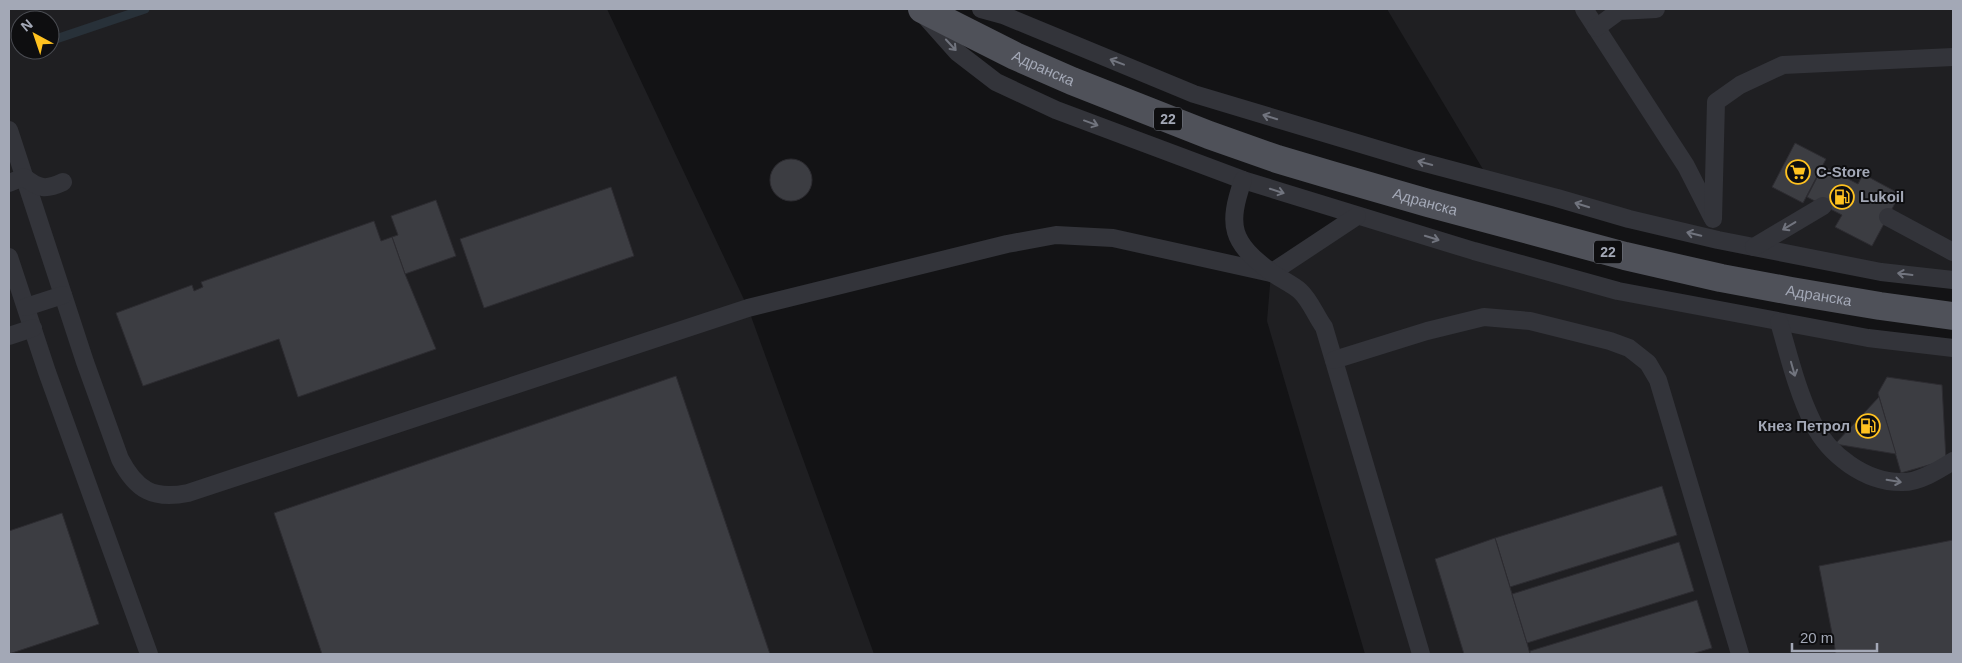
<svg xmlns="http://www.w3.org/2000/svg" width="1962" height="663" viewBox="0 0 1962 663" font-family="Arial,sans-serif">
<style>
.built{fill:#1f1f22;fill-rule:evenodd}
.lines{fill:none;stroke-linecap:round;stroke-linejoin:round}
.stream{stroke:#283139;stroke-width:9}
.building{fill:#3c3d42;stroke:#2d2c31}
.lane{stroke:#33343a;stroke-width:18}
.primary{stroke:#4f5159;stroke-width:28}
.oneway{stroke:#71747e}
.labels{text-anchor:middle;stroke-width:4;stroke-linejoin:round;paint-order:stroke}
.shield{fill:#0e0e10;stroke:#767a84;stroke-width:1}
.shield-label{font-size:14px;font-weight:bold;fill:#a3a8b6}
.street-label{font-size:15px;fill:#a3a8b6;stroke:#0e0e10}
.poi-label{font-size:15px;font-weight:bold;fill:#a3a8b6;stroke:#0e0e10;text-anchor:start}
</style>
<rect width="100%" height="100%" fill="#131315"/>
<g class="built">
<path d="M9,9H607L748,308L874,654H9ZM20,20H50V50H20Z"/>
<path d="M1387,9H1953V280L1881,272L1490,181Z"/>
<path d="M1357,216L1543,271L1953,348V654H1365L1267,321L1271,273Z"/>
</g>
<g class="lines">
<path class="stream" d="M50,41L145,9"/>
</g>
<g class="building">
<path d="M1795,143L1826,159L1803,203L1772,187Z"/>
<circle cx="791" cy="180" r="21"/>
<path d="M1823,166L1858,184L1863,174L1900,194L1872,246L1835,227L1842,215L1807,197Z"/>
<path d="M611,187L634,256L484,308L460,239Z"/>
<path d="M436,200L456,256L405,274L392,237L398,235L391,216Z"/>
<path d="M374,221L381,241L392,237L405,274L436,349L298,397L279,339L143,386L116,313L192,285L194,291L203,287L201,282Z"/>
<path d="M676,376L770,654H322L274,513Z"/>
<path d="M1887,377L1942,385L1946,460L1901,473L1878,393Z"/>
<path d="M1879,397L1896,454L1835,444Z"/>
<path d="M1662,486L1677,535L1510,587L1495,538Z"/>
<path d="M62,513L99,624L9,654V531Z"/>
<path d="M1495,538L1527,643L1530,654H1464L1435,559Z"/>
<path d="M1953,540V654H1836L1819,566Z"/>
<path d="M1679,542L1694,591L1527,643L1512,594Z"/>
<path d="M1697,600L1712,648L1692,654H1530V651Z"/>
</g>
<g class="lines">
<g class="lane">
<path d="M981,9L1003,15L1194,94L1414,160L1557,198L1629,219L1718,240L1881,272L1953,280"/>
<path d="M1584,9L1686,166L1712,217"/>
<path d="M925,16L957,52L996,82L1056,110L1243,180L1474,251L1618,291L1868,338L1953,348"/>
<path d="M1596,28L1619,11L1656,9"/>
<path d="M9,130L85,362L120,459C136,490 153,500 188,493L748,308L1007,244L1056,235L1113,238L1271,273L1357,216"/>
<path d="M1243,180C1227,226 1231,242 1271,272C1280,279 1292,284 1300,291C1310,300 1316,316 1324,327L1421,654"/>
<path d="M9,183L24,177C39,189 46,190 63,182"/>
<path d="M1888,217L1953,252"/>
<path d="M1713,219L1716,102L1740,85L1783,65L1953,57"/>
<path d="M1754,247L1823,206"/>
<path d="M9,257L47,372L149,654"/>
<path d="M26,307L63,295"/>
<path d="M1779,322C1789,356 1797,391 1813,423C1829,455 1865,482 1901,482C1918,483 1939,470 1953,461"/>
<path d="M9,336L33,328"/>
<path d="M1334,360L1427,331L1484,317L1530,321L1610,341L1629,348L1648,363L1658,380L1740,654"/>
</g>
<path class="primary" id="s1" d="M922,9L1015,56L1072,81L1209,135L1277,159L1331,175L1428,203L1625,256L1721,278L1791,291L1880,306L1953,316"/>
</g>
<defs><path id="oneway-shaft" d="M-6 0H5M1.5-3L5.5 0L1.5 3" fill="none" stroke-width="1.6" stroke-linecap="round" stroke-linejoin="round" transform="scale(1.25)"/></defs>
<g class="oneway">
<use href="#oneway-shaft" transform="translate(951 45) rotate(47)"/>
<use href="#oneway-shaft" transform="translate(1117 62) rotate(-159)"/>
<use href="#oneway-shaft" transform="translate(1270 117) rotate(-163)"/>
<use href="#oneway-shaft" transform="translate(1091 123) rotate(20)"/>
<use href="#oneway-shaft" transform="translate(1425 163) rotate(-165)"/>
<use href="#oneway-shaft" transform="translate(1277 191) rotate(18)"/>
<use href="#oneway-shaft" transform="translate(1582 205) rotate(-163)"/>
<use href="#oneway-shaft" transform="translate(1789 226) rotate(149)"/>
<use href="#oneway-shaft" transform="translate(1694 234) rotate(-167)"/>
<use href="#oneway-shaft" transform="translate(1432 238) rotate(17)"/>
<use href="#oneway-shaft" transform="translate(1905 274) rotate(-173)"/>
<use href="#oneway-shaft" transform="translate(1793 369) rotate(74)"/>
<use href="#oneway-shaft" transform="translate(1894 481) rotate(9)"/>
</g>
<defs>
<g id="supermarket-ring" transform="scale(1.25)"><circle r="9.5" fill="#0e0e10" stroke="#ffc220" stroke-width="1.5"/><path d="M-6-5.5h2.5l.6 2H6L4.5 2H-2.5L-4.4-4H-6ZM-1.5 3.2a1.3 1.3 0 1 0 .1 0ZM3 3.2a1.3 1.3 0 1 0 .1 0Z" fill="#ffc220"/></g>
<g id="fuel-ring" transform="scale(1.25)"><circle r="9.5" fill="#0e0e10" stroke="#ffc220" stroke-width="1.5"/><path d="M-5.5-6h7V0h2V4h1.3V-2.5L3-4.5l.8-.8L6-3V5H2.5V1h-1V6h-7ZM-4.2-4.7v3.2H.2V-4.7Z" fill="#ffc220"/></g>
</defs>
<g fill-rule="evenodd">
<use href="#supermarket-ring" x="1798" y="172"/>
<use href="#fuel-ring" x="1842" y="197"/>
<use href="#fuel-ring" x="1868" y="426"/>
</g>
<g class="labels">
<g class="shield">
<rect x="1154" y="107.5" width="28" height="23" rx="4"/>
<rect x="1594" y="240.5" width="28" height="23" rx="4"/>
</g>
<g class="shield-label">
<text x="1168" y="124">22</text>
<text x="1608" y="257">22</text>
</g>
<g class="street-label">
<text dy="5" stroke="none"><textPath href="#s1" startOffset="135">Адранска</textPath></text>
<text dy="5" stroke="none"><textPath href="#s1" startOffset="540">Адранска</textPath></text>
<text dy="5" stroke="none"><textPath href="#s1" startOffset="945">Адранска</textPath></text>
</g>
<g class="poi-label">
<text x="1816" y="177">C-Store</text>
<text x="1860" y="202">Lukoil</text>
<text x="1850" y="431" text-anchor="end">Кнез Петрол</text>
</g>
</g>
<rect width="1962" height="663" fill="none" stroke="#a3a8b6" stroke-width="20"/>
<g transform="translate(35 35) rotate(320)"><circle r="24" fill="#0e0e10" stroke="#4a4c52"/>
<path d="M0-4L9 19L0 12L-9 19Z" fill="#ffc220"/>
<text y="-8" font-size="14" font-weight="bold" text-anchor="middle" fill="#a3a8b6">N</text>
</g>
<path d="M1792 643v8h85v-8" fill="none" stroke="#a3a8b6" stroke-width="2.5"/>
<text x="1800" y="643" font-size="15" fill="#a3a8b6" stroke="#0e0e10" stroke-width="4" paint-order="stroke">20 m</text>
</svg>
